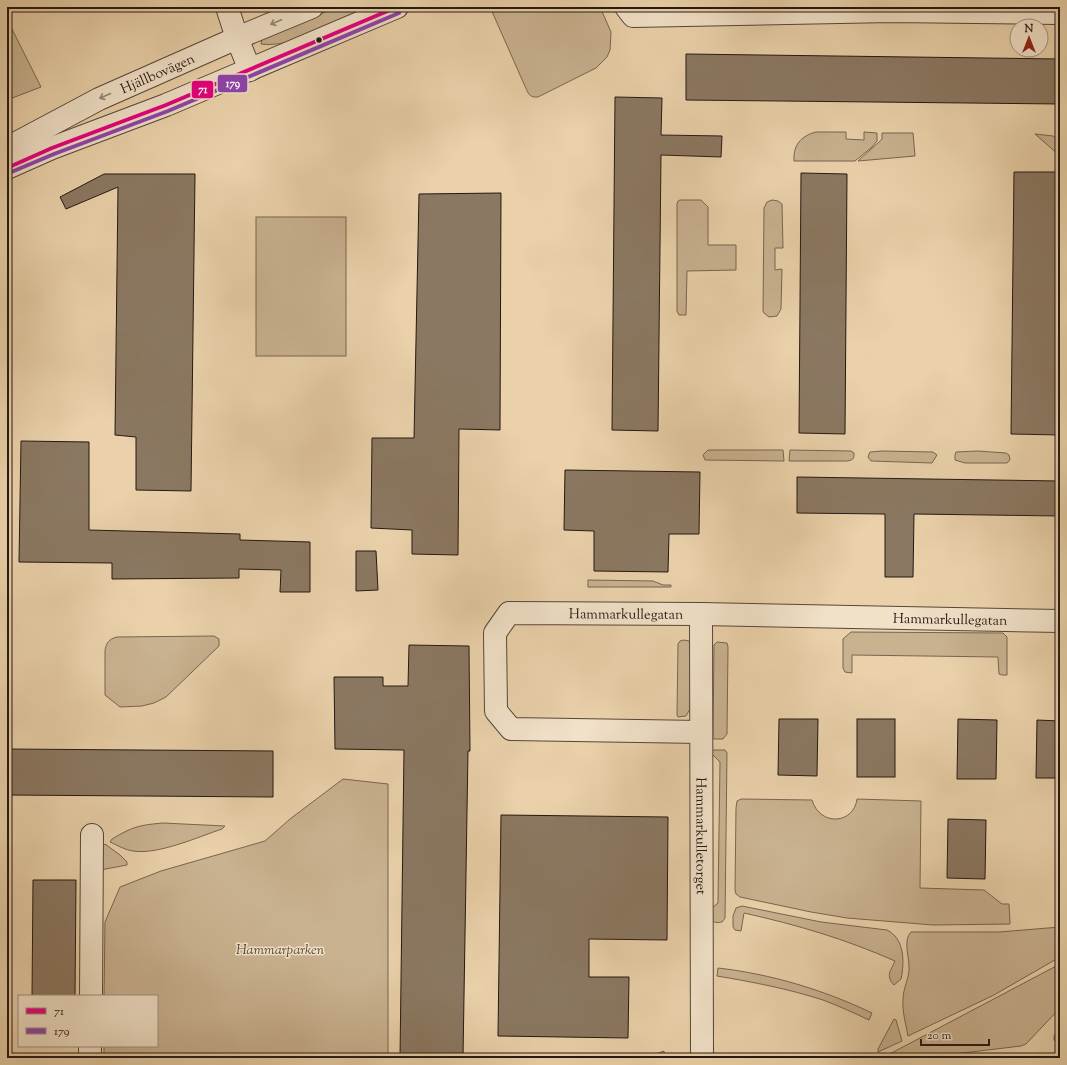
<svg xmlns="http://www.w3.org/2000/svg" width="1067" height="1065" viewBox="0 0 1067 1065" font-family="'Sorts Mill Goudy',serif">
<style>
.green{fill:#c9b290;stroke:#776552}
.building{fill:#8b7862;stroke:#251813}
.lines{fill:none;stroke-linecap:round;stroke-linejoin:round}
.minor-casing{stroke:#564639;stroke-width:24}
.minor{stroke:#f1e1c8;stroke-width:22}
.bus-1-casing{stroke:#f1e1c8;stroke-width:7}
.bus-2-casing{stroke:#f1e1c8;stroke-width:7}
.bus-1{stroke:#e5007d;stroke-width:4}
.bus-2{stroke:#8e44ad;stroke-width:4}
.oneway{stroke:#958777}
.bus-dot{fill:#251813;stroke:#f1e1c8;stroke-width:1.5}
.labels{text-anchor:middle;stroke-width:3;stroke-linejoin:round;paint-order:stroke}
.street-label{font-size:14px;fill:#251813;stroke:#f1e1c8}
.park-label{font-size:14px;font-style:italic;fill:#564638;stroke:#f1e1c8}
.line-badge{stroke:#f1e1c8;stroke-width:1.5}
.badge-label{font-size:11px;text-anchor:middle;font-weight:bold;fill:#fff}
</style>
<rect width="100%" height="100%" fill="#ead1aa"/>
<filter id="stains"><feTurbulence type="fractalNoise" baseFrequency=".005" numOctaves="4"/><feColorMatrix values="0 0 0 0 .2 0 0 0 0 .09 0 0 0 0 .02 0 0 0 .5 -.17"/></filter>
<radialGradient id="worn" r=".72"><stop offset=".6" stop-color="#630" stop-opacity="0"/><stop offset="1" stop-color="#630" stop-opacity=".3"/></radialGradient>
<g class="green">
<path d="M337,7H373C356,14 340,21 324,28C304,36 284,47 261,44L262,38Z"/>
<path d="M490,7H600L611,32L610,50L607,57L596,68L538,97C528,98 528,92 524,84Z"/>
<path d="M7,19L41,87L7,100Z"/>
<path d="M816,132H846V139L864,140V132L877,133V141L872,147L855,161H794C793,145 801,136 816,132Z"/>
<path d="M882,133H913L915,156L858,161L879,142L882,139Z"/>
<path d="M1035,134L1053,136L1060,140V156Z"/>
<path d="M680,200H701L708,207V245H736V270L687,271L686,315H679L677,311V204L678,201Z"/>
<path d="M772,200L778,201L782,204L783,248H775V270L782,269L781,309L777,316L769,317L764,313L763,311L764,208L767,202Z"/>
<rect x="256" y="217" width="90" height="139"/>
<path d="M708,450H783L784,461L705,460L703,455Z"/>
<path d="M790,450L851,451L854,453C854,459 853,460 847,461H789Z"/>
<path d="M882,451L933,452L937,455L932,463L871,461L868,457L870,452Z"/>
<path d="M978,451L1006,453L1009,455L1010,460L1007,463H965L955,460V455L956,452Z"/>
<path d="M588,580L653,581L663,585H671V587H588Z"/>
<path d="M851,632L1003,633L1007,637V675H1002L999,674L998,657L852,655V673L845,672L843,668V639Z"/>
<path d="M214,636L219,639V646L166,697L154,703L142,706L120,707L105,695V651C106,643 109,639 117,637Z"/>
<path d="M684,640L689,641L691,645L690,709L686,716L678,717L677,715L678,644L680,641Z"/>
<path d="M717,642L727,643L728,647L727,734L723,739H713L714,645Z"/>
<path d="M714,750H725L727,753L725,918L722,922C717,923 714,923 711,919L712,908L718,903V901L720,762L712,754V751Z"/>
<path d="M343,779L388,784V1058H104V1046H157V996H104L105,922L120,887L161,871L265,841L290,819Z"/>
<path d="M741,799L812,800C820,827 854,824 857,799L921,801L920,888L984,890L1002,904H1009L1010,924L933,925L847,918L811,912L740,897L736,894L735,890L736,808L737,801Z"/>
<path d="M163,823L225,826L222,829C198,837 158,855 133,851C125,850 117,845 110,842L112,839C132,827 139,825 163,823Z"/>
<path d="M105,844L120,855L127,862V865L95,871L98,851Z"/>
<path d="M742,906L821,922L887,930C904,938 905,961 901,979L894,985C885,975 891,971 895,961C845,939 798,925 744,913L741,931L735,930L733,927V916L736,908Z"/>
<path d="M1060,927V957L994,995L908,1036C906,1024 902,1012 903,999C903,988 910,977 909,966C909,956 903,940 911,932H999Z"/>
<path d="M1060,964V1008L1026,1044L1021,1046L921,1058H882Z"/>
<path d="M718,968C771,974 824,990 872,1013L869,1020C854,1013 839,1006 823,1000C789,989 753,982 717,976Z"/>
<path d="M894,1019L896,1020L902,1041L878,1052V1049Z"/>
<path d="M1060,1027V1042L1058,1043L1054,1040V1036Z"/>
<path d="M664,1051V1058H645Z"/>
</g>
<g class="building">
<path d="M686,54L1060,59V104L686,100Z"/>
<path d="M615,97L662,98L661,135L722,136L721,157L661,155L658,431L612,430Z"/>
<path d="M1014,172H1060V435L1011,434Z"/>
<path d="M801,173L847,174L845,434L799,433Z"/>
<path d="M104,174H195L191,491L136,490V437L115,435L118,187L66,209L60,197Z"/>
<path d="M501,193L500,430L459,429L458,555L412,554V530L371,528L372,438H414L419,194Z"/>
<path d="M21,441L89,442V530L240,534V540L310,542V592H280L281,570L239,569V578L112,579V563L19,562Z"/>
<path d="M565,470L700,472L699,534H669L668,572L594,571V531L564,530Z"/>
<path d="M797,477L1060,481V516L914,514L913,577H885V514L797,513Z"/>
<path d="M356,551H376L378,590L356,591Z"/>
<path d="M409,645L469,646L470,751H468L463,1058H400L404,750L335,749L334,677H383V686H408Z"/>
<path d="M779,719H818L817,776L778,775Z"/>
<rect x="857" y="719" width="38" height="58"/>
<path d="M958,719L997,720L996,779H957Z"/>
<path d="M1037,720L1060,721V778H1036Z"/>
<path d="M7,749L273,751V797L7,795Z"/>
<path d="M501,815L668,817L667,940L589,939V977H629L628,1038L498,1036Z"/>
<path d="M948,819L986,820L985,879L947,878Z"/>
<path d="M33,880H76L75,996H32Z"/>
</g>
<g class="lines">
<g class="minor-casing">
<g id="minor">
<path d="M227,7L237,38L250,70"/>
<path d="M626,7L633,16L892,11L1060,13"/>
<path id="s1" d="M7,148L99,99L237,38L312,7"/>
<path d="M7,168L52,148L166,105L397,7"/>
<path id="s2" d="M701,614L702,1058"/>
<path id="s3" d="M701,732L511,729L496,711L495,633L509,613L701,614L1060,621"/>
<path d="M91,996L92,835"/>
<path d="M90,1058V1046"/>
</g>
</g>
<use href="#minor" class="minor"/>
<g class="bus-1-casing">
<path id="bus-1" d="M7,168L52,148L166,105L397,7"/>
</g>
<g class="bus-2-casing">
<path id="bus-2" d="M9,173L54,154L168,111L399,13"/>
</g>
<use href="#bus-1" class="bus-1"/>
<use href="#bus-2" class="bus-2"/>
</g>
<defs><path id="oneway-shaft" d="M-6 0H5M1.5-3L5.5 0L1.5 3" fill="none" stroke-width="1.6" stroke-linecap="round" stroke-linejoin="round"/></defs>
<g class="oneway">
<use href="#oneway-shaft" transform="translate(276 22) rotate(157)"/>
<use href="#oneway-shaft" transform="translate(105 96) rotate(156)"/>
</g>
<circle class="bus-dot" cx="319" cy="40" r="3.5"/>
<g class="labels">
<g class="street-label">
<text dy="5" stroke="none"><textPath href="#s1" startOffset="168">Hjällbovägen</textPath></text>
<text dy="5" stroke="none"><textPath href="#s3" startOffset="433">Hammarkullegatan</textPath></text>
<text dy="5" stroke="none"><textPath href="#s3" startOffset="757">Hammarkullegatan</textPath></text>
<text dy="5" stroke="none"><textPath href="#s2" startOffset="222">Hammarkulletorget</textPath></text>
</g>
<g class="park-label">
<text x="280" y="954">Hammarparken</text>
</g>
</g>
<g class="line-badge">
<rect x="217" y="74" width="31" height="19" rx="4" fill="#8e44ad"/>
<rect x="191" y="80" width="23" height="19" rx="4" fill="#e5007d"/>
</g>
<g class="badge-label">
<text x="233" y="87">179</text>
<text x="203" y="93">71</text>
</g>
<rect width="1067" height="1065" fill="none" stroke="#ead1aa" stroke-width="24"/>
<rect x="8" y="8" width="1051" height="1049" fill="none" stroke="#251813" stroke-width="2"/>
<rect x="12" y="12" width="1043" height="1041" fill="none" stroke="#251813"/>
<rect x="18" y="995" width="140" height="52" fill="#f1e1c8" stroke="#9f9180"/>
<rect x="26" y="1008" width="20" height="6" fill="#e5007d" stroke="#9f9180"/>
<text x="54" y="1015" font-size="12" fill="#251813">71</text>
<rect x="26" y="1028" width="20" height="6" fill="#8e44ad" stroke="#9f9180"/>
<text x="54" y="1035" font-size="12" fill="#251813">179</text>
<g transform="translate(1029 38)"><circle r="19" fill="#f1e1c8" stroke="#9f9180"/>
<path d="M0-3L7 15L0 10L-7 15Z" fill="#8f2418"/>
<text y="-6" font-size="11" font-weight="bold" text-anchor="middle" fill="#251813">N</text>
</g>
<path d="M921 1039v6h68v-6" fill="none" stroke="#251813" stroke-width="2"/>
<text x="927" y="1039" font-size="12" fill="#251813" stroke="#f1e1c8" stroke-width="3" paint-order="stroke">20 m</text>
<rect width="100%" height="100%" filter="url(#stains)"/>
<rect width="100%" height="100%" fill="url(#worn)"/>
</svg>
